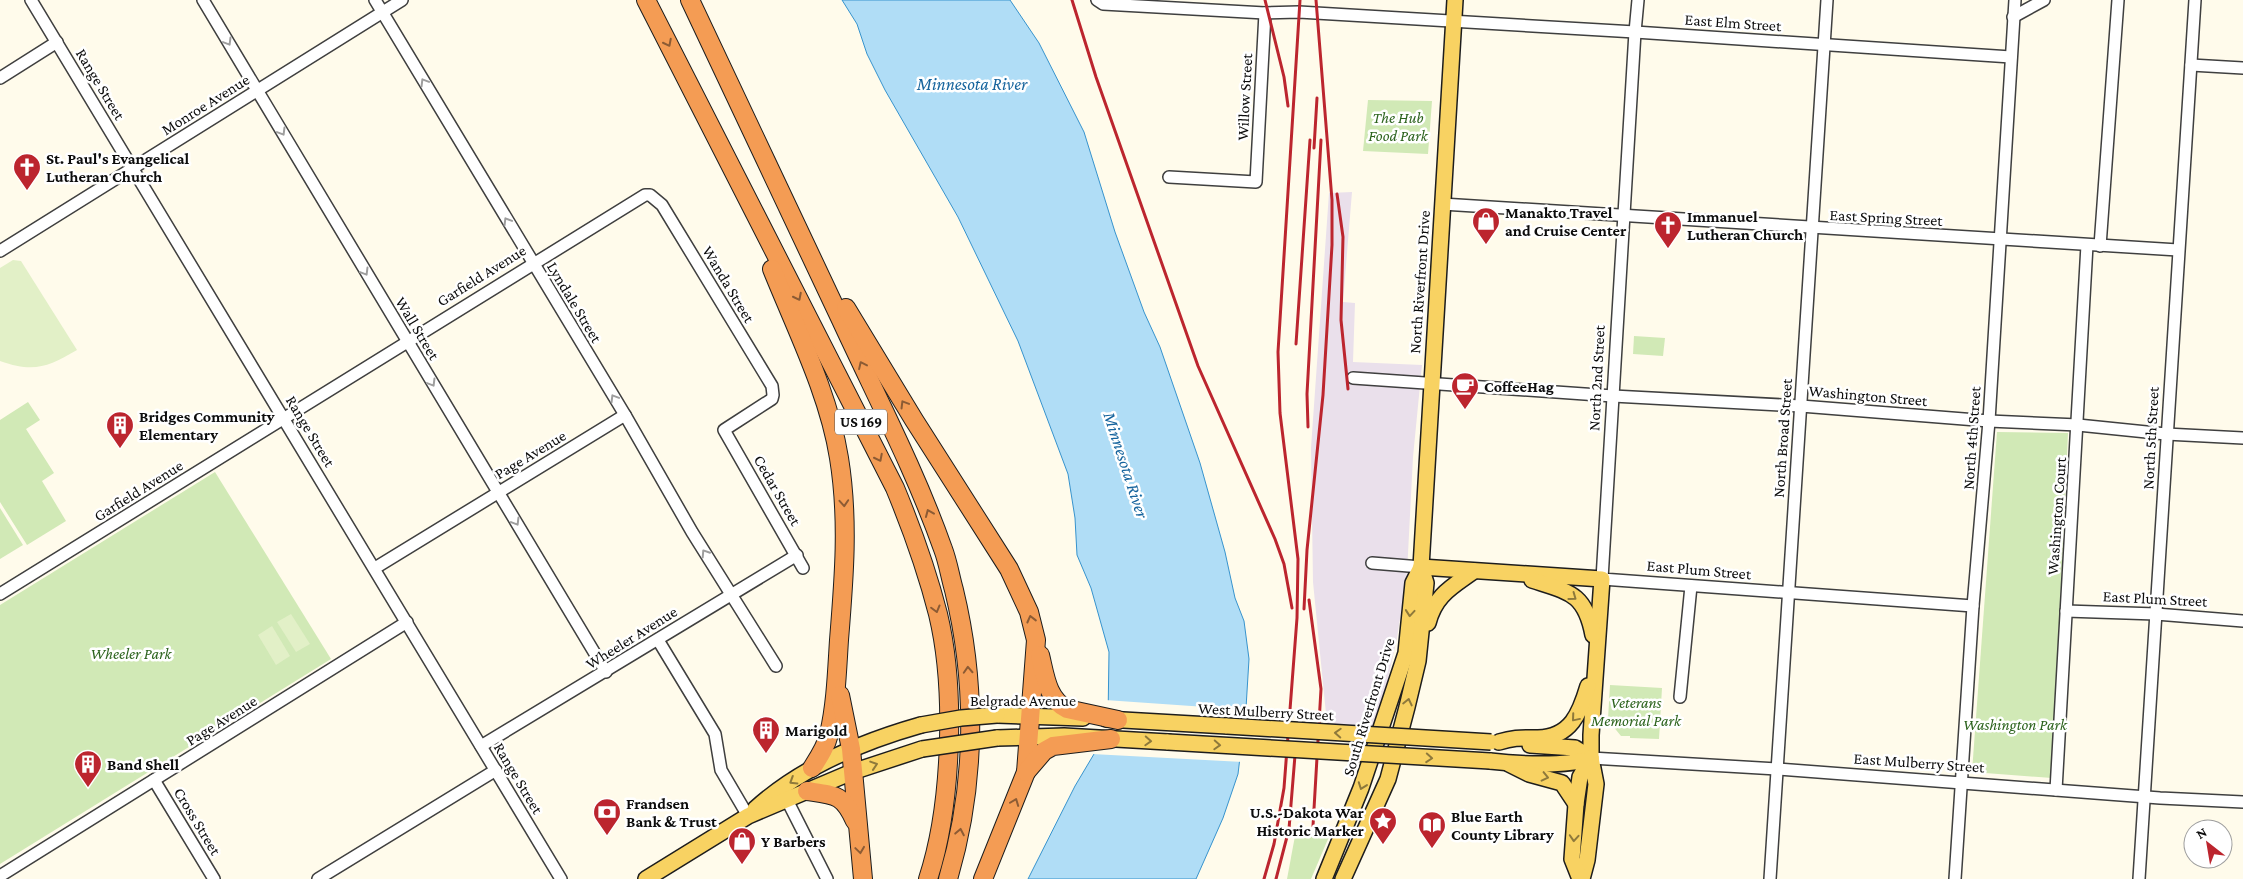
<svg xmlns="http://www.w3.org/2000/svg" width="2243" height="879" viewBox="0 0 2243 879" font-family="'Crimson Pro',serif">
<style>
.industrial{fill:#eae0eb}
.green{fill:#d1e9b6}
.pitch{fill:#e2f0c7}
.water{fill:#b0ddf6;stroke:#3793cd}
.pier{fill:#fffbeb}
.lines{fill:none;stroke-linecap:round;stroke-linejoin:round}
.minor-casing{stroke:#3f3f3f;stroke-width:14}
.major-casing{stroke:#1d1d1d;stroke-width:18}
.highway-casing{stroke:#1d1d1d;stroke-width:20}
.minor{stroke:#fff;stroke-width:11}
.major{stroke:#f8d262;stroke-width:15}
.highway{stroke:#f49c54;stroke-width:18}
.rail{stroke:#bc252e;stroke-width:3}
.major-bridge-casing{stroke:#1d1d1d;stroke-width:18;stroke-linecap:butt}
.major-bridge{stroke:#f8d262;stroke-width:15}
.oneway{stroke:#9e9e9e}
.oneway2{stroke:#8c5b34}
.oneway3{stroke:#8e793b}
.labels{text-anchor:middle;stroke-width:5;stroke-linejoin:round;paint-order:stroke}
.shield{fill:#fff;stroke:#555;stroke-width:1}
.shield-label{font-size:15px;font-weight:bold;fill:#0c0c0c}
.street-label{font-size:16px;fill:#0c0c0c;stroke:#fff}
.park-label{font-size:16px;font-style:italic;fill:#2c631d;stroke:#fff}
.poi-label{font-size:16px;font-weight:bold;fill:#0c0c0c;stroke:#fff;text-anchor:start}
.water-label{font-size:18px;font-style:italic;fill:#16649d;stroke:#fff}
</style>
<rect width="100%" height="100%" fill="#fffbeb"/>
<path class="industrial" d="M1352,192L1343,302L1355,303L1353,362L1422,365L1413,457L1407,573L1397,638L1377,728L1327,724L1313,582L1311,448L1329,193Z"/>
<g class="green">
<path d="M1368,100L1432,101L1428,154L1363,151Z"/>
<path d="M1634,336L1665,338L1663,356L1633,354Z"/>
<path d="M28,402L40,420L26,429L54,473L42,481L66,521L27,545L0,502V420Z"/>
<path d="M1997,432L2068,433L2052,778L1972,772Z"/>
<path d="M215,472L331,659L0,864V605Z"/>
<path d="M0,508L23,545L0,559Z"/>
<path d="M1610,685L1662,688L1659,739L1630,738V736H1621L1612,725V719H1608Z"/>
<path d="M1331,832L1311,879H1287L1295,836Z"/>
</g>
<g class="pitch">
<path d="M13,260L21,261L77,350C48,367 34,373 0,361V268Z"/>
<path d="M291,614L310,644L296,652L277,622Z"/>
<path d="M272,626L290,656L276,665L258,635Z"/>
</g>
<path class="water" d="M842,0H1010L1039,43L1084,132L1115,232L1144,312L1160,347L1200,463L1225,552L1235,598L1244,621L1249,659L1246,708L1238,774L1223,818L1196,879H1028L1075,786L1094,754L1108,719L1109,652L1091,588L1077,555L1075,518L1068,474L1018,341L958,217L885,90L867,54L857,24Z"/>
<path class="pier" d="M1105,700L1249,710L1243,762L1092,754L1105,718Z"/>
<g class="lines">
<g class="minor-casing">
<g id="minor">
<path d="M31,0L561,879"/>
<path d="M203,0L606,672"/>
<path d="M375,0L625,415L692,532L776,666"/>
<path d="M1097,0L1103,4L1265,13L1299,12L1635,32L2011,57"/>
<path d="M1638,0L1635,32L1602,579L1973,606"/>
<path d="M2013,17L2044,0"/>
<path d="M2191,65L2243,68"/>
<path d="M0,78L57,42"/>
<path d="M1169,177L1256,182L1265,13"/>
<path d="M1442,204L2178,250"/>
<path d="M2100,246L2118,0"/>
<path d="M0,251L402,0"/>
<path d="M1353,378L1613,396L1801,406L1989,421L2078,425L2166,434L2243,438"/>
<path d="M1372,563L1421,567"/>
<path d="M375,568L625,415"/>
<path d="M0,594L645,195H650L662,205L772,386L773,395L772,399L724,430L803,568"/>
<path d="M2066,611L2156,614L2243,621"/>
<path d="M658,640L715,734L721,770L748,816"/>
<path d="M1680,697L1691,586"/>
<path d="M481,746L797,555"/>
<path d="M1591,758L1777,769L2160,798L2243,802"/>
<path d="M154,780L214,879"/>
<path d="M2056,790L2087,245"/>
<path d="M787,800L827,879"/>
<path d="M0,876L407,622"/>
<path d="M318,879L496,770"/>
<path d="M1770,879L1827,0"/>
<path d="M1955,879L1973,606L1989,421L2015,0"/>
<path d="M2139,879L2195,0"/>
</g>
</g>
<g class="major-casing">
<g id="major">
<path d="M1421,567L1602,579L1591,735V758L1596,784L1587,860L1582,879"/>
<path d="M1532,580C1569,592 1585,593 1593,635"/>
<path d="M1428,623C1435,595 1452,587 1474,571"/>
<path d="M997,715L1083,718"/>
<path d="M1106,719L1227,726"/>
<path d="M997,738L1064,736L1168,742"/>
<path d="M1499,742C1515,737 1522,738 1538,738C1571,737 1580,713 1588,686"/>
<path d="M1530,745L1575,748L1591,758"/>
<path d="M1490,761C1516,764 1567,767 1591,758"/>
<path d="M1509,764L1529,774L1562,783L1576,804"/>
<path d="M755,809C801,767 861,742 921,725"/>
<path d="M646,879L748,816L852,772L922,749"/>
<path d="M1324,879L1361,788L1406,653L1413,583L1421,567"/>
<path d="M1343,879L1388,779L1407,707L1418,661L1426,583L1421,567L1455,0"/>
<path d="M1580,879L1572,859L1576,804L1580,777L1591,758"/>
</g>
</g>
<g class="highway-casing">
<g id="highway">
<path d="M646,0L895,488C912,529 927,571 938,614C956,689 952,806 928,879"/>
<path d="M690,0C740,107 791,213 841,320C876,396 915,470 943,549C948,562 950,576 954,590C977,685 976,785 948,879"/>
<path d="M772,269C796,329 829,394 839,458C849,519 844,579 839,640C837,671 836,704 829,734C826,747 819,757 812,768"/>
<path d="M846,308L914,420L1009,569L1029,612L1036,640L1026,772L983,879"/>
<path d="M1040,655C1045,675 1047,699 1067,709L1118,720"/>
<path d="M840,695L851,749L863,879"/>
<path d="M1026,772L1044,751L1053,746L1111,739"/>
<path d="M807,791C835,795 843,794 855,821"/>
</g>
</g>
<use href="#minor" class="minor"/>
<use href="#major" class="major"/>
<use href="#highway" class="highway"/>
<g class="rail">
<path d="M1072,0L1096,77L1198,366L1275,539L1284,564L1292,608"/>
<path d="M1265,0L1284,77L1288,106"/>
<path d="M1314,148L1317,98"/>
<path d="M1337,194L1343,237L1341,320L1348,389"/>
<path d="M1296,344L1310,140"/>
<path d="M1308,427L1307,394L1321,140"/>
<path d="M1309,600L1321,689L1313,826"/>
<path d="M1304,609L1307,550L1323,395L1332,245V200L1316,0"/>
<path d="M1264,879L1274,844L1284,788L1297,618L1298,559L1280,413L1278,352L1300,0"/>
<path d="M1276,879L1289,829L1296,743"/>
</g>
<g class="major-bridge-casing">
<g id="major-bridge">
<path d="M921,725L961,718L997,715"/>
<path d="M1227,726L1491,742"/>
<path d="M1168,742L1490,761"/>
<path d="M922,749L997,738"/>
</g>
</g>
<use href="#major-bridge" class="major-bridge"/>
</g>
<defs><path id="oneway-chevron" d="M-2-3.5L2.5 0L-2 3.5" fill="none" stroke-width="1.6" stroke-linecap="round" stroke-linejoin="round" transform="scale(1.25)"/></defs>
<g class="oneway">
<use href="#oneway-chevron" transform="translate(228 42) rotate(59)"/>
<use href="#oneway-chevron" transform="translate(424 82) rotate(-121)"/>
<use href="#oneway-chevron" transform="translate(282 132) rotate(59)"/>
<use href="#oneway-chevron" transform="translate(507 221) rotate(-121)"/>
<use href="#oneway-chevron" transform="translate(365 272) rotate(59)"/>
<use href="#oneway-chevron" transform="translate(432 383) rotate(59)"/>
<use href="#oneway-chevron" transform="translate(614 398) rotate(-121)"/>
<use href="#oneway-chevron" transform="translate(516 522) rotate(59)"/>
<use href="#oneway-chevron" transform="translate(705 553) rotate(-123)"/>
</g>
<g class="oneway2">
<use href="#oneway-chevron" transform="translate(668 43) rotate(63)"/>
<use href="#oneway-chevron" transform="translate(798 297) rotate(63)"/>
<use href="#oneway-chevron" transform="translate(862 365) rotate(-115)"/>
<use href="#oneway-chevron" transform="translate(904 404) rotate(-121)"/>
<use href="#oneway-chevron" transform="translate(879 458) rotate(63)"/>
<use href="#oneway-chevron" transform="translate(844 503) rotate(86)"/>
<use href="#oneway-chevron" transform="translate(929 513) rotate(-113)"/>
<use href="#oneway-chevron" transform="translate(936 609) rotate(75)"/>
<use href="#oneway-chevron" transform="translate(1031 619) rotate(-104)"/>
<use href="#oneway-chevron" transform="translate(968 670) rotate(-93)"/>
<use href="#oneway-chevron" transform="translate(1015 802) rotate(-69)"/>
<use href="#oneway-chevron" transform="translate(960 832) rotate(-79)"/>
<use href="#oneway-chevron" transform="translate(860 850) rotate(82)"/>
</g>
<g class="oneway3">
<use href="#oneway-chevron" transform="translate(1573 597) rotate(36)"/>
<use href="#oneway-chevron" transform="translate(1410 613) rotate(95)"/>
<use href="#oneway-chevron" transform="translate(1408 702) rotate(-77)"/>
<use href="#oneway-chevron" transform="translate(1575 718) rotate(130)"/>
<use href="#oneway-chevron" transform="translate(1338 733) rotate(-177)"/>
<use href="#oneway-chevron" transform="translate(1148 741) rotate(3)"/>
<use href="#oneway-chevron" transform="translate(1217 745) rotate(3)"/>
<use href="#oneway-chevron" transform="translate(1429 758) rotate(4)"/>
<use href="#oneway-chevron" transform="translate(874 765) rotate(-18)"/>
<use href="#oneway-chevron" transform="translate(1545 777) rotate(13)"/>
<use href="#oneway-chevron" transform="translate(793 781) rotate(148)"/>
<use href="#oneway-chevron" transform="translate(1362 786) rotate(110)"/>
<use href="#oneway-chevron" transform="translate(1574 838) rotate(94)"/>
</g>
<defs>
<g id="church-pin" transform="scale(1.4375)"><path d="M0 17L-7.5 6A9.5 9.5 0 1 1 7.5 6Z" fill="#bc252e" stroke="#fff"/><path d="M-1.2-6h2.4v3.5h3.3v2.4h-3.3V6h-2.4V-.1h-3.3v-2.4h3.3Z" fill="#fff"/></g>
<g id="shop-pin" transform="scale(1.4375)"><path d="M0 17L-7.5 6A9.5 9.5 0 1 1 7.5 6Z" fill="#bc252e" stroke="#fff"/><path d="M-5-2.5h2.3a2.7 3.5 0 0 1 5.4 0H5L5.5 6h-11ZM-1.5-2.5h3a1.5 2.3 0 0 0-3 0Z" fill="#fff"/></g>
<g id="cafe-pin" transform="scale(1.4375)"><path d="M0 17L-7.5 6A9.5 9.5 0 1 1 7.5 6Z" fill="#bc252e" stroke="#fff"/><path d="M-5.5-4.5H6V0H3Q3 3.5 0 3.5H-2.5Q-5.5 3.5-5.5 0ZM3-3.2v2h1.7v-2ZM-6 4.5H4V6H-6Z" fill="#fff"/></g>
<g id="building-pin" transform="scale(1.4375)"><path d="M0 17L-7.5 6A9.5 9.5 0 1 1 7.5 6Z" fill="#bc252e" stroke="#fff"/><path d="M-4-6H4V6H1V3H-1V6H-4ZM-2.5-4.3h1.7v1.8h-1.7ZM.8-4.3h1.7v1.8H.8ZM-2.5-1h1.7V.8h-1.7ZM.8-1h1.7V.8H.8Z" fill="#fff"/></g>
<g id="bank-pin" transform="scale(1.4375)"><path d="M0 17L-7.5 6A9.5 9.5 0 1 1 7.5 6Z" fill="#bc252e" stroke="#fff"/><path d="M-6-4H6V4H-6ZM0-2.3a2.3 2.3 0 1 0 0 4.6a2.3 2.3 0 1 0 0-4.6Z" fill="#fff"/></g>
<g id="sight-pin" transform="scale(1.4375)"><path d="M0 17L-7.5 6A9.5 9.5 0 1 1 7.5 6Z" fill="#bc252e" stroke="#fff"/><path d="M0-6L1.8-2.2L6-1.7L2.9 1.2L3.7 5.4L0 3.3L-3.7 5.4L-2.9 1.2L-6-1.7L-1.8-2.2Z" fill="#fff"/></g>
<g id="library-pin" transform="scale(1.4375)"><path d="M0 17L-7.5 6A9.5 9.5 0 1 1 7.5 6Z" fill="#bc252e" stroke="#fff"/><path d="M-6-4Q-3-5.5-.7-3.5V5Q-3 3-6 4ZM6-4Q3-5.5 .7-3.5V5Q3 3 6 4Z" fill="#fff"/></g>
</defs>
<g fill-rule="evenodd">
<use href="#church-pin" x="27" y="167"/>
<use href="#shop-pin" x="1486" y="221"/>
<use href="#church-pin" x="1668" y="225"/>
<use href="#cafe-pin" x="1465" y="386"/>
<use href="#building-pin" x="120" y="425"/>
<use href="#building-pin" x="766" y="730"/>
<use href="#building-pin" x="88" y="764"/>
<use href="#bank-pin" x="607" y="812"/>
<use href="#sight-pin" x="1383" y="821"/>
<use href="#library-pin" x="1432" y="825"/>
<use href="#shop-pin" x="742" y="841"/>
</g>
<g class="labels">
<rect class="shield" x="835" y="409.5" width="52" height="25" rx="4"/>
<g class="shield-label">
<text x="861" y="427">US 169</text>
</g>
<g class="street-label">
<text transform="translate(1733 22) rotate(4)" y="6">East Elm Street</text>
<text transform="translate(101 84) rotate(59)" y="6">Range Street</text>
<text transform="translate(1244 97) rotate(-87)" y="6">Willow Street</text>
<text transform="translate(205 104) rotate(-32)" y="6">Monroe Avenue</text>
<text transform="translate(1886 217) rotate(3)" y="6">East Spring Street</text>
<text transform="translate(481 275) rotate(-32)" y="6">Garfield Avenue</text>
<text transform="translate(1419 282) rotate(-86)" y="6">North Riverfront Drive</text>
<text transform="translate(729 284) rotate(59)" y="6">Wanda Street</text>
<text transform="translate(575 302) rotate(59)" y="6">Lyndale Street</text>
<text transform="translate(418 328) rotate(59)" y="6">Wall Street</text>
<text transform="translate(1596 378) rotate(-87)" y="6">North 2nd Street</text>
<text transform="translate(1868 395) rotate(5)" y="6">Washington Street</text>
<text transform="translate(311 431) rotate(59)" y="6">Range Street</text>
<text transform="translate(1782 438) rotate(-86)" y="6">North Broad Street</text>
<text transform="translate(1971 438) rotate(-86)" y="6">North 4th Street</text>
<text transform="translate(2150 438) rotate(-87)" y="6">North 5th Street</text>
<text transform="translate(530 454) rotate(-31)" y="6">Page Avenue</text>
<text transform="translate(138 490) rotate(-32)" y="6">Garfield Avenue</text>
<text transform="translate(778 490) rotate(60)" y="6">Cedar Street</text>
<text transform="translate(2056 516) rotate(-86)" y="6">Washington Court</text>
<text transform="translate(1699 569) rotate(5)" y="6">East Plum Street</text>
<text transform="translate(2155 598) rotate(3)" y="6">East Plum Street</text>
<text transform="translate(631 637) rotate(-32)" y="6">Wheeler Avenue</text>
<text x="1023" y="706">Belgrade Avenue</text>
<text transform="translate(1368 707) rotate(-73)" y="6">South Riverfront Drive</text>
<text transform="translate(1266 711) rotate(3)" y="6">West Mulberry Street</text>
<text transform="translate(221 720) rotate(-32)" y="6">Page Avenue</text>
<text transform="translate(1919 762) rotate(4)" y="6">East Mulberry Street</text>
<text transform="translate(519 778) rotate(59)" y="6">Range Street</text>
<text transform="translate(198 821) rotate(59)" y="6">Cross Street</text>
</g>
<g class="park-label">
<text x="1398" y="123">The Hub<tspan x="1398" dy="18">Food Park</tspan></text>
<text x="131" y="659">Wheeler Park</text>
<text x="1636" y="708">Veterans<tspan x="1636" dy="18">Memorial Park</tspan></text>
<text x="2015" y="730">Washington Park</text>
</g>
<g class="poi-label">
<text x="46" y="164">St. Paul's Evangelical<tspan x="46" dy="18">Lutheran Church</tspan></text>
<text x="1505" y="218">Manakto Travel<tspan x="1505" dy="18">and Cruise Center</tspan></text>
<text x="1687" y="222">Immanuel<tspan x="1687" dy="18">Lutheran Church</tspan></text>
<text x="1484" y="392">CoffeeHag</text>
<text x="139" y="422">Bridges Community<tspan x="139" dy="18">Elementary</tspan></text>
<text x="785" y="736">Marigold</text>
<text x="107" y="770">Band Shell</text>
<text x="626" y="809">Frandsen<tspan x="626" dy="18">Bank &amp; Trust</tspan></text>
<text x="1364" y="818" text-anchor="end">U.S.-Dakota War<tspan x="1364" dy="18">Historic Marker</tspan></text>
<text x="1451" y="822">Blue Earth<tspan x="1451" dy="18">County Library</tspan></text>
<text x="761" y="847">Y Barbers</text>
</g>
<g class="water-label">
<text x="972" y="90">Minnesota River</text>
<text transform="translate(1126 465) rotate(72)" y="6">Minnesota River</text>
</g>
</g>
<g transform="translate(2208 844) rotate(329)"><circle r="24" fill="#ffffff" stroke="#9e9e9e"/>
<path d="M0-4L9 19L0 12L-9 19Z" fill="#bc252e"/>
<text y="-8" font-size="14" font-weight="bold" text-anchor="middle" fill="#0c0c0c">N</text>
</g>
</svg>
